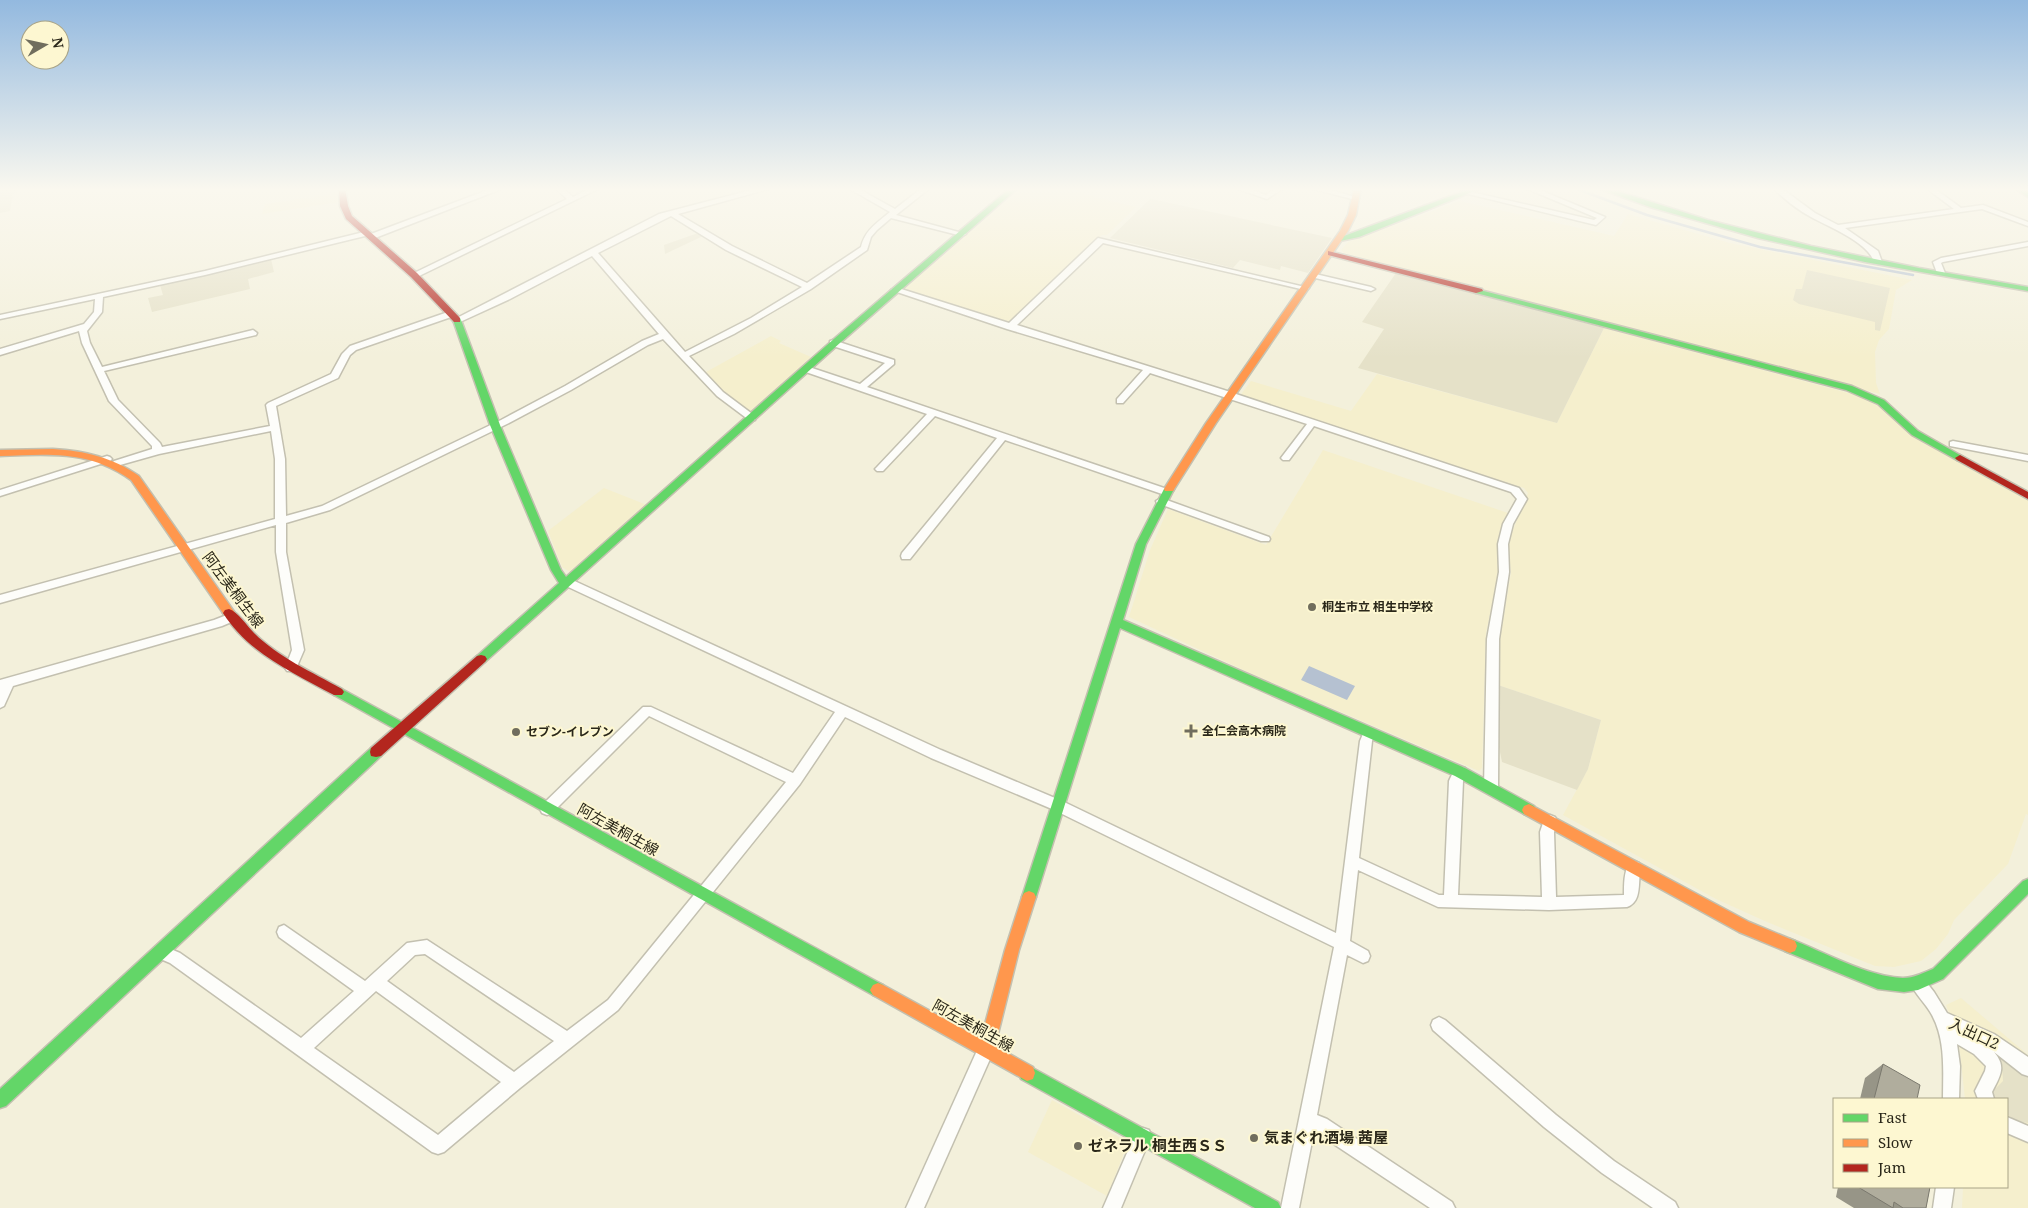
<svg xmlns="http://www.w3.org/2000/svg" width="2028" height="1208" viewBox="0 0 2028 1208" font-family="'Noto Serif','Noto Sans JP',serif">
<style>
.built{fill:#f5efcd}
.green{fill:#e5e1c8}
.water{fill:#b5c1d1}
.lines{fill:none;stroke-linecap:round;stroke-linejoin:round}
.stream{stroke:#b5c1d1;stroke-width:2.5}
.street-casing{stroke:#c3c0b0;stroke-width:3}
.fast-casing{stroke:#c3c0b0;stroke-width:3}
.slow-casing{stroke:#c3c0b0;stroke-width:3}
.jam-casing{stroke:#c3c0b0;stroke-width:3}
.street{fill:#fdfdfa;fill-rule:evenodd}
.fast{fill:#63d668;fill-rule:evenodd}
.slow{fill:#ff974d;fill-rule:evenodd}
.jam{fill:#b3261e;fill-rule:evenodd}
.wall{fill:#979587}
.building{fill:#b0ad9d;stroke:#7b796e}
.poi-dot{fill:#706d5d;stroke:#fdf7d1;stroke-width:2}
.labels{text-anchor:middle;stroke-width:4;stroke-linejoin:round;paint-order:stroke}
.poi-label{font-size:12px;font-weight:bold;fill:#2a2719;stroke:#fdf7d1;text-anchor:start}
.near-street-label{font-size:15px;fill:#2a2719;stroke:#fdf7d1}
.near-poi-label{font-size:15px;font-weight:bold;fill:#2a2719;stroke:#fdf7d1;text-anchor:start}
</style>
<rect width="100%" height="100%" fill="#f3f0db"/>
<g class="built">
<path d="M1021,188H1059L1136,207L1107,235H1102L1011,323L1005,324L904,292V289Z"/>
<path d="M339,193V202L262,214L265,204Z"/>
<path d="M1460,201L1614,236L1628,214L1730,243L1912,280L1896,290L1889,329L1879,340L1875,352L1876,383L1880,394L1344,253L1341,250L1348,242Z"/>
<path d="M1604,328L1856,395L1880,407L1906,431L2028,500V815L2026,814L2008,864L1954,920L1948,934L1936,949L1921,961L1894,967L1875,966L1767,922L1716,899L1563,815L1588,769L1601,720L1498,685L1500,637L1511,573L1508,542L1528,493L1524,488L1239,397L1251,381L1351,411L1377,374L1557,423Z"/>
<path d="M771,336L781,341L779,343L811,357L752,412H749L724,392L706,372Z"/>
<path d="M1323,450L1508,513L1497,542L1499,572L1486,633L1482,768L1479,771L1252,674L1129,617L1150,550L1168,509L1266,545Z"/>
<path d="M604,488L647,505L572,573L562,567L548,531Z"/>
<path d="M1961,998L2028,1055V1208H1962L1963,1187H2007V1099H1965L1959,1043L1946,1005Z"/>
<path d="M1052,1100L1124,1140L1123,1156L1107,1196L1028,1152Z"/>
</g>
<g class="green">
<path d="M0,188H18L17,193L13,194L10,211L0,213Z"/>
<path d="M1150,199H1151L1332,238L1308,273L1281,266L1280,270L1240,260L1233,268L1110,238Z"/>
<path d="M698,233L703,236L665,254L664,245Z"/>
<path d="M271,259L274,272L248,279L250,289L152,312L148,298L163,295L160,285Z"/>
<path d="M1807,270L1890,288L1880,331L1875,330V322L1799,304L1793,300L1796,289H1802Z"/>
<path d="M1396,273L1604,328L1557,423L1358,368L1384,329L1362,322Z"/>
<path d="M1498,685L1601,720L1588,769L1577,790L1502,762L1499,747Z"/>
<path d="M1992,1047L2028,1075V1123L2016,1121L2007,1114V1099H1995L1992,1092L2003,1081L2002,1065Z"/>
</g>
<path class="water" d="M1309,666L1355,686L1347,700L1301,680Z"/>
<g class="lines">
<g class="stream">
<path d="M1574,188L1647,215L1760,247L1913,275"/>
<path d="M578,193L588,188"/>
</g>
<g class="street-casing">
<g id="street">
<path d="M493,188H504L375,238H369V235L205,275L103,297L102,312L87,331L90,343L102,367L253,330L257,333L256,335L104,371L118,400L160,443L162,447L270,426L266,405L268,403L331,374L342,354L350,346L448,312H454V316L356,350L350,355L338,378L276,406L285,459L286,516L322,506L501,420L565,386L642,341L659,334L592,256L510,299L460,322H457L453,320L659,214L759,188H772L678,214L732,246L807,283L861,247C865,230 877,223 890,212L848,188H857L895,209L922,188H930L896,215L966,234L962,236L891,218L877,230L871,237L867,250L811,289L734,334L689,356L723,392L755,416V420H749L717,396L663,339L648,345L571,390L507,424L330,510L286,523V552L304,650L295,671H287L285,668L292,650L276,552V525L0,603V595L275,519V459L271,431L159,454L120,465H114L112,463L114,461L152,449V446L109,401L82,343L79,331L0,355V349L84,324L94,312L95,299L0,319V315L205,271L368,231L371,234ZM671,216L726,250L802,287L751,318L685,352L598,253Z"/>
<path d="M555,188H563L573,197L591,188H600L417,277L410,275L567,199Z"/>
<path d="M1235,188H1247L1266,195L1276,188H1284L1267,199Z"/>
<path d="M1309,188H1323L1359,198L1356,200Z"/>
<path d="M1525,188H1535L1605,217L1596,225L1464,193L1467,191L1594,220L1597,218Z"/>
<path d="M1773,188H1781L1815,213L1838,225L1954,209L1926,188H1934L1961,208L1983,205L2028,222V226L1982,209L1845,228L1878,251L1882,262L1878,264L1874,262C1868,242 1829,227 1811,217C1798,210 1784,199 1773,188Z"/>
<path d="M1098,238L1309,288L1305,290L1103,243L1017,325L1224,390L1519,488L1527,499L1513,524L1508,544L1509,572L1499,639L1498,788L1496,792L1491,793L1486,792L1484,788L1487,639L1499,572L1498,544L1503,524L1517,499L1511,492L1314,426L1289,460H1283L1281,458L1307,424L1150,373L1123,403H1117V399L1143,370L1007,329L891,290L898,288L1009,323Z"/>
<path d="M2028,242V246L1943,262L1941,263L1945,273L1941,275L1937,273L1933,262L1941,258Z"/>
<path d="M1311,273L1371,287L1375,289L1371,291L1311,277Z"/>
<path d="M833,340L894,360V364L867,387L1170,490L1171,492L1170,494H1162L1005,440L910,559H902L901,556L902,553L997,438L935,416L883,471H877L875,469L877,467L927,414L803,371L802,369L806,366L860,384L885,363L830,345V341Z"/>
<path d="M1953,441L2028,455V461L1950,446V442Z"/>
<path d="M107,456L110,457L112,459L110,461L0,496V490Z"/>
<path d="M1161,498L1269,537L1270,539L1269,541H1261L1157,503L1156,501Z"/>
<path d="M568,578L941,750L1062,801L1336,933L1360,741L1365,729L1369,727L1373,729L1375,732L1372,741L1359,858L1439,895H1444L1449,781L1455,768L1460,767L1465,768L1467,772L1463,781L1458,895L1542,897L1540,832L1545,817L1550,815L1555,817L1557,821L1554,832L1556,897L1624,895C1624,883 1624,873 1629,863L1634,861L1639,863L1641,867C1637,881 1643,901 1627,907L1549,910L1438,907L1358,870L1350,941L1368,951L1370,956L1368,961L1363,963L1347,955L1317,1115L1327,1119L1452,1202L1455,1208H1430L1314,1131L1299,1208H1281L1334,947L1052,809L931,758L845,717L800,784L618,1010L520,1088L444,1152L438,1154L432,1152L170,963L156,957L154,952L156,947L161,945L180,953L301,1038L354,991L279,937L277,932L279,927L284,925L365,981L407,943L427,940L567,1031L608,1000L786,782L649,716L552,813L547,815L542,813L540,809L542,805L643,707H651L793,773L835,712L564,585L562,582L564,579ZM425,954L554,1041L514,1072L387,981L415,955ZM376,991L501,1082L438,1135L314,1048Z"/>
<path d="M232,613L238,617L236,620L222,626L13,686L4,706L0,708V680L214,620Z"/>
<path d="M1918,976L1923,978L1934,992L1947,1013L1994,1034L2028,1057V1076L2022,1074L1994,1052C2007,1067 2000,1076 1992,1092L1994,1099H1978L1975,1091L1985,1071L1986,1066L1974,1054L1957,1044L1960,1066L1959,1099H1943C1943,1071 1946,1041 1932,1015C1926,1004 1916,995 1910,983L1913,978Z"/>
<path d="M1439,1017L1445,1020L1556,1115L1614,1161L1675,1202L1678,1208H1653L1602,1173L1544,1127L1433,1030L1431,1025L1433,1020Z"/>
<path d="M986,1042L992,1044L994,1050L924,1208H906L980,1044Z"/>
<path d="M2007,1117L2028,1126V1142L2007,1133Z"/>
<path d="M1143,1128L1149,1130L1151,1136L1121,1208H1103L1137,1130Z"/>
<path d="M1936,1187H1954L1951,1208H1933Z"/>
</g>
</g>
<g class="fast-casing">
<g id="fast">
<path d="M1010,188H1018L841,342L485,662H477L475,659L477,656L559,583L551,570L490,425L453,320L454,318H460L461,320L500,425L561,570L566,577L835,338Z"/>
<path d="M1472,188H1482L1359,237L1340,241L1336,239Z"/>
<path d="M1597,188H1608L1708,220L1811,246L1919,268L2028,287V291L1865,262L1758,238L1650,207Z"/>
<path d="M2014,188H2022L2028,192V197Z"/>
<path d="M1476,289L1852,386L1884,400L1918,431L1965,458L1960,461L1957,460L1912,435L1878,404L1846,390L1476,293Z"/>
<path d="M1169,486L1174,489L1146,544L1123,620L1465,768L1534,806L1536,810L1534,814L1529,816L1524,814L1455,776L1120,628L1036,897L1034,901L1029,903L1024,901L1022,897L1136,544L1164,489Z"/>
<path d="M338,687L883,985L886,990L883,995L878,997L873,995L334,695L332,692L334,689Z"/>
<path d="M376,747L381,748L382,752L381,756L6,1106L0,1108V1089L371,748Z"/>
<path d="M2028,879V894L1943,979L1918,990L1904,992L1878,989L1785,951L1783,946L1785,941L1790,939C1824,952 1868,977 1903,978C1914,978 1923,973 1933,969L2023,881Z"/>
<path d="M1027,1065L1278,1202L1281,1208H1255L1021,1079L1019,1073L1021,1067Z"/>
</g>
</g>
<g class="slow-casing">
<g id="slow">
<path d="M1354,188H1361L1356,215L1348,231L1216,423L1173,491H1165L1164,489L1206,423L1340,231L1348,215Z"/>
<path d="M53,449C85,451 112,457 139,476L233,610L235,613L233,616H225L131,480C89,450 50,454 0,456V450Z"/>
<path d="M1529,804L1749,922L1795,941L1797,946L1795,951L1790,953L1739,932L1524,814L1522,810L1524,806Z"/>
<path d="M1029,891L1034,893L1036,897L1019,950L995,1046L1033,1067L1035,1073L1033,1079L1027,1081L873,995L870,990L873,985L878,983L883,985L981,1039L1005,950L1022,897L1024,893Z"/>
</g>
</g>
<g class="jam-casing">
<g id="jam">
<path d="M339,188H345L348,206L352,216L417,273L460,318V322H454L411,277L346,219L340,206Z"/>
<path d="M1328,251L1482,289L1483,291L1476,293L1328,255Z"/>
<path d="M1960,455L2028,492V499L1957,460L1955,458Z"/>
<path d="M229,609C238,612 247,626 254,633C278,657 312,672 342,689L344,692L342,695H334C294,673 248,653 223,613L225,610Z"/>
<path d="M481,655L485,656L487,659L485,662L381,756L376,757L371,756L370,752L371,748L477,656Z"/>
</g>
</g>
<use href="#street" class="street"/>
<use href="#fast" class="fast"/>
<use href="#slow" class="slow"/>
<use href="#jam" class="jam"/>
</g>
<g class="wall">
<path d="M1883,1064L1917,1099H1860L1865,1078Z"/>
<path d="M1838,1187H1930L1926,1208H1854L1836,1197Z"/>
</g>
<g class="building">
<path d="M1883,1064L1920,1085L1917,1099H1874Z"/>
<path d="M1858,1187H1930L1926,1208H1903L1894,1202L1893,1208Z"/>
</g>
<linearGradient id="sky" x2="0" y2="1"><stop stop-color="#93b9df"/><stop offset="0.53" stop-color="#faf8ef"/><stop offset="1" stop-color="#faf8ef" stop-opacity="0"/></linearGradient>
<rect width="2028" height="358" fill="url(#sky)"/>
<g class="poi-dot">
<circle cx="1312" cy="607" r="5"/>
<path d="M1188.5 723.5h5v5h5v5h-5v5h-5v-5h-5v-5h5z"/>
<circle cx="516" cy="732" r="5"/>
<circle cx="1254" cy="1138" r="5"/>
<circle cx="1078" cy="1146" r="5"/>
</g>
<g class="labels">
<g class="poi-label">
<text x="1322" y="611">桐生市立 相生中学校</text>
<text x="1202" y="735">全仁会高木病院</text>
<text x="526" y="736">セブン-イレブン</text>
</g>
<g class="near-street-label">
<text transform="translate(233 590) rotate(53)" y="5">阿左美桐生線</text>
<text transform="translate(618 830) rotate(29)" y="5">阿左美桐生線</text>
<text transform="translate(973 1026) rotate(29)" y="5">阿左美桐生線</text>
<text transform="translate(1974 1034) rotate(25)" y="5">入出口2</text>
</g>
<g class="near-poi-label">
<text x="1264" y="1143">気まぐれ酒場 茜屋</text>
<text x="1088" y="1151">ゼネラル 桐生西ＳＳ</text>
</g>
</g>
<rect x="1833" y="1098" width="175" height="90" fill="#fdf7d1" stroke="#a9a487"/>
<rect x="1843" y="1114" width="25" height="8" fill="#63d668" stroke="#a9a487"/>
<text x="1878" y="1123" font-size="15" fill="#2a2719">Fast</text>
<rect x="1843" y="1139" width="25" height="8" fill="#ff974d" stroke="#a9a487"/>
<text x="1878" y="1148" font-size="15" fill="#2a2719">Slow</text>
<rect x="1843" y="1164" width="25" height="8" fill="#b3261e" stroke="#a9a487"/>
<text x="1878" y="1173" font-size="15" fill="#2a2719">Jam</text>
<g transform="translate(45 45) rotate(81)"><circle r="24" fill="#fdf7d1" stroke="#a9a487"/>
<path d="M0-4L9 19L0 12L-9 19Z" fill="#706d5d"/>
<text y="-8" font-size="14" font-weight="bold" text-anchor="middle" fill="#2a2719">N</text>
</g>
</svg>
